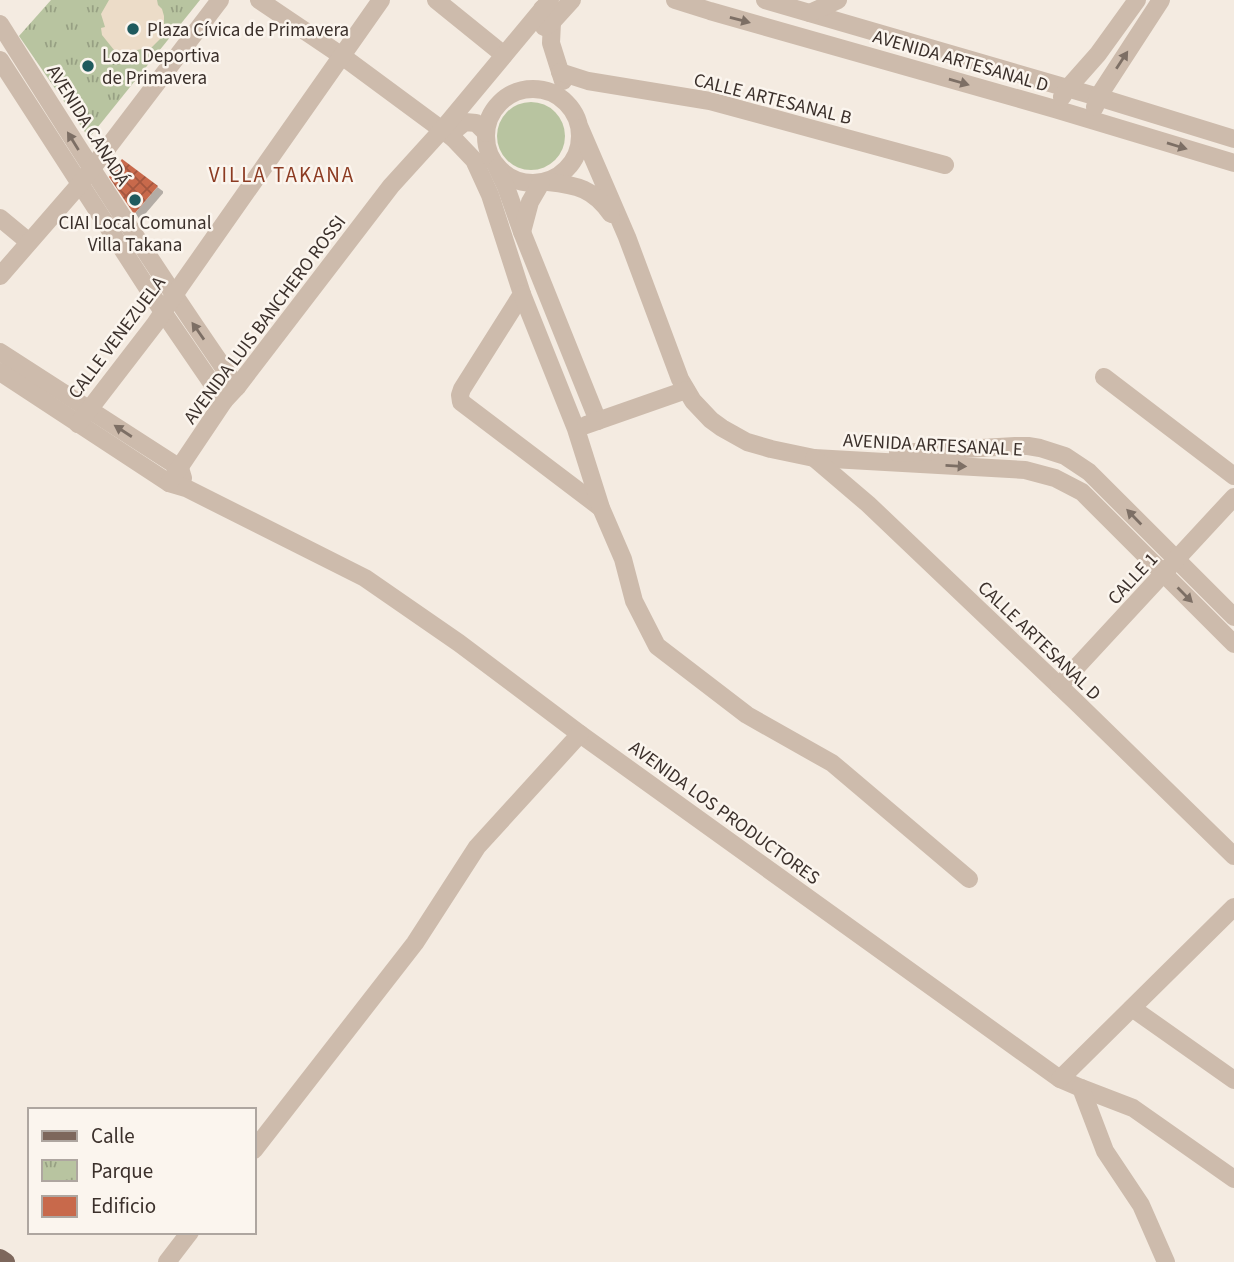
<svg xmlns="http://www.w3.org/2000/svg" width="1234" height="1262" viewBox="0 0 1234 1262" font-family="'Source Sans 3',sans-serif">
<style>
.green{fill:#b8c4a0}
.park{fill:url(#park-tufts)}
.plaza{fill:#ecdcc8}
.building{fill:url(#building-cross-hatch);filter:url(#shadow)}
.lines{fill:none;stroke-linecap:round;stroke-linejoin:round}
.minor{stroke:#cdbbac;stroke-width:18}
.major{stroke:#7d675c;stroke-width:18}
.oneway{fill:#7d6f65}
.poi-dot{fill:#1f5a5e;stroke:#fbf5ee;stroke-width:2.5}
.labels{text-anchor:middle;stroke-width:5;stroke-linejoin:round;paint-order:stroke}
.poi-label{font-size:19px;fill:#3b302b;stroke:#fbf5ee;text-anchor:start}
.street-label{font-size:19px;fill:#3b302b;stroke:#fbf5ee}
.neighbourhood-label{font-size:21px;letter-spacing:2px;fill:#8c3b22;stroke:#fbf5ee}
</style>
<defs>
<pattern id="park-tufts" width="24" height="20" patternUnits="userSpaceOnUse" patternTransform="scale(1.75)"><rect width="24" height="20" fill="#b8c4a0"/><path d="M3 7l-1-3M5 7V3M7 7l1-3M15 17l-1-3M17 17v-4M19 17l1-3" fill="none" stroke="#97a083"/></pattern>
<pattern id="building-cross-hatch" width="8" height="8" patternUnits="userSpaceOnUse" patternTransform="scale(1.75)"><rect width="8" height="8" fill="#c8694b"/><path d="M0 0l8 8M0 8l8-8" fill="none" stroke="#a4573f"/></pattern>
<filter id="shadow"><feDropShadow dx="6" dy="6" stdDeviation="0" flood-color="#0004"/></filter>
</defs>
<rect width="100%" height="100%" fill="#f4ebe1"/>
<circle class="green" cx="531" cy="136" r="34"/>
<path class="park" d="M51,0H200L89,138L19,36Z"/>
<path class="plaza" d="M109,0H157L158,5L162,9L164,16V31L161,38L152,47L137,50L132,56L122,60L102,35L101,28L105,27L101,14Z"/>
<path class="building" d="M122,159L158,186L134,214L109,177Z"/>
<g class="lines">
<g class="minor">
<path d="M259,0L342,56L453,138L474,160L490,195L522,294L462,389L460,395L461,402L601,508"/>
<path d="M436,0L504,55"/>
<path d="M675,0L710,11L1055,109L1234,163"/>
<path d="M765,0L1098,97L1234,139"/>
<path d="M542,9L552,22L551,43L563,81"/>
<path d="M810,13L838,0"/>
<path d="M0,24C77,146 154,268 237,387"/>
<path d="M544,27L552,22L572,0"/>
<path d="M0,60L163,312L224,401"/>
<path d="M560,72L588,81L710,101L945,165"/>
<circle cx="533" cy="136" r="47"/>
<path d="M1062,97L1067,89L1098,54L1137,0"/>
<path d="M1095,107L1098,97L1161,0"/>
<path d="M580,128L627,237L680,379L693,401L711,420L722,428L747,442L771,449L814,458L1025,470L1055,478L1082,492L1234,644"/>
<path d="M453,138L455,130L465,122L476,123L486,133"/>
<path d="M497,168L506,187L522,232L598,421"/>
<path d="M548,182C577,185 594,189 611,214"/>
<path d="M0,218L29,242"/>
<path d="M522,232L530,202L541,183"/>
<path d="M0,276L80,184L220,0"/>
<path d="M522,294L576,429L601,508L623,559L634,601L657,646L747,715L832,763L969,879"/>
<path d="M0,352L180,468L183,478"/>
<path d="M0,372L169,483L186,488L365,578L459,643L580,734L1060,1079L1081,1088L1133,1108L1234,1179"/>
<path d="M1104,377L1234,476"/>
<path d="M78,424L155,324L181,285L381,0"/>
<path d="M586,425L686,390"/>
<path d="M898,453L1015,446H1028L1040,448L1065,456L1089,472L1234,617"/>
<path d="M814,458L868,504L1076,702L1234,856"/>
<path d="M169,483L224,401L237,387L391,186L441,131L550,0"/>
<path d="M1059,686L1234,497"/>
<path d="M1132,1008L1234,1080"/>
<path d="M1060,1079L1234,907"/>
<path d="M1081,1088L1105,1151L1141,1205L1166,1262"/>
<path d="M254,1150L415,943L477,847L580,734"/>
<path d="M167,1262L190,1232"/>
</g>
<path class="major" d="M0,1258L6,1262"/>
</g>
<defs><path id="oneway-solid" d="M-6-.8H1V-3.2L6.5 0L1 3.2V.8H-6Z" transform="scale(1.75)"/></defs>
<g class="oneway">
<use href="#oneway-solid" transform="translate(740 20) rotate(15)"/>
<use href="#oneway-solid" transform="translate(1122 60) rotate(-57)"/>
<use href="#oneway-solid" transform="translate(959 82) rotate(16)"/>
<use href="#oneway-solid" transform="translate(73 141) rotate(-122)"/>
<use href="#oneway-solid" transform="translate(1177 146) rotate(17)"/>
<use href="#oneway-solid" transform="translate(198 331) rotate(-125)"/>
<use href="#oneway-solid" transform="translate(123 431) rotate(-147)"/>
<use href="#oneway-solid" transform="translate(956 466) rotate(3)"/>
<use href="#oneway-solid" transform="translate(1134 517) rotate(-134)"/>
<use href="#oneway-solid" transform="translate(1185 595) rotate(45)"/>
</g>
<g class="poi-dot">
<circle cx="133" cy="29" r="7"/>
<circle cx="88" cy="66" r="7"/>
<circle cx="135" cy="200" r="7"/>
</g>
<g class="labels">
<g class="poi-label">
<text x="147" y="36">Plaza Cívica de Primavera</text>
<text x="102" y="62">Loza Deportiva<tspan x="102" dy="22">de Primavera</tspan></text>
<text x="135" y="229" text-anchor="middle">CIAI Local Comunal<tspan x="135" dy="22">Villa Takana</tspan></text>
</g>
<g class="street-label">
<text transform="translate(961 60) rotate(16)" y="7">AVENIDA ARTESANAL D</text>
<text transform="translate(773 98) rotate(14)" y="7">CALLE ARTESANAL B</text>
<text transform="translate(89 125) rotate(58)" y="7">AVENIDA CANADÁ</text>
<text transform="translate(264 319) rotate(-53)" y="7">AVENIDA LUIS BANCHERO ROSSI</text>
<text transform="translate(116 337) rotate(-53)" y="7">CALLE VENEZUELA</text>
<text transform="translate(933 444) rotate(3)" y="7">AVENIDA ARTESANAL E</text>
<text transform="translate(1132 578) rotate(-47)" y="7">CALLE 1</text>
<text transform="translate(1040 640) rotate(44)" y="7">CALLE ARTESANAL D</text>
<text transform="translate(725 812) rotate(36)" y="7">AVENIDA LOS PRODUCTORES</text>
</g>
<g class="neighbourhood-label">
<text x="282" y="182">VILLA TAKANA</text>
</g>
</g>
<rect x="28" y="1108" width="228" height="126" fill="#fbf5ee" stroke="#aea6a0" stroke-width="2"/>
<rect x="42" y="1131" width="35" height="10" fill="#7d675c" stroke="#aea6a0" stroke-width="2"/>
<text x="91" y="1143" font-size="21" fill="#3b302b">Calle</text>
<rect x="42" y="1160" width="35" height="21" fill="url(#park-tufts)" stroke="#aea6a0" stroke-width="2"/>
<text x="91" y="1178" font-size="21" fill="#3b302b">Parque</text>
<rect x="42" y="1196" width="35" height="21" fill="#c8694b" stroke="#aea6a0" stroke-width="2"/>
<text x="91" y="1213" font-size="21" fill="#3b302b">Edificio</text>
</svg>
